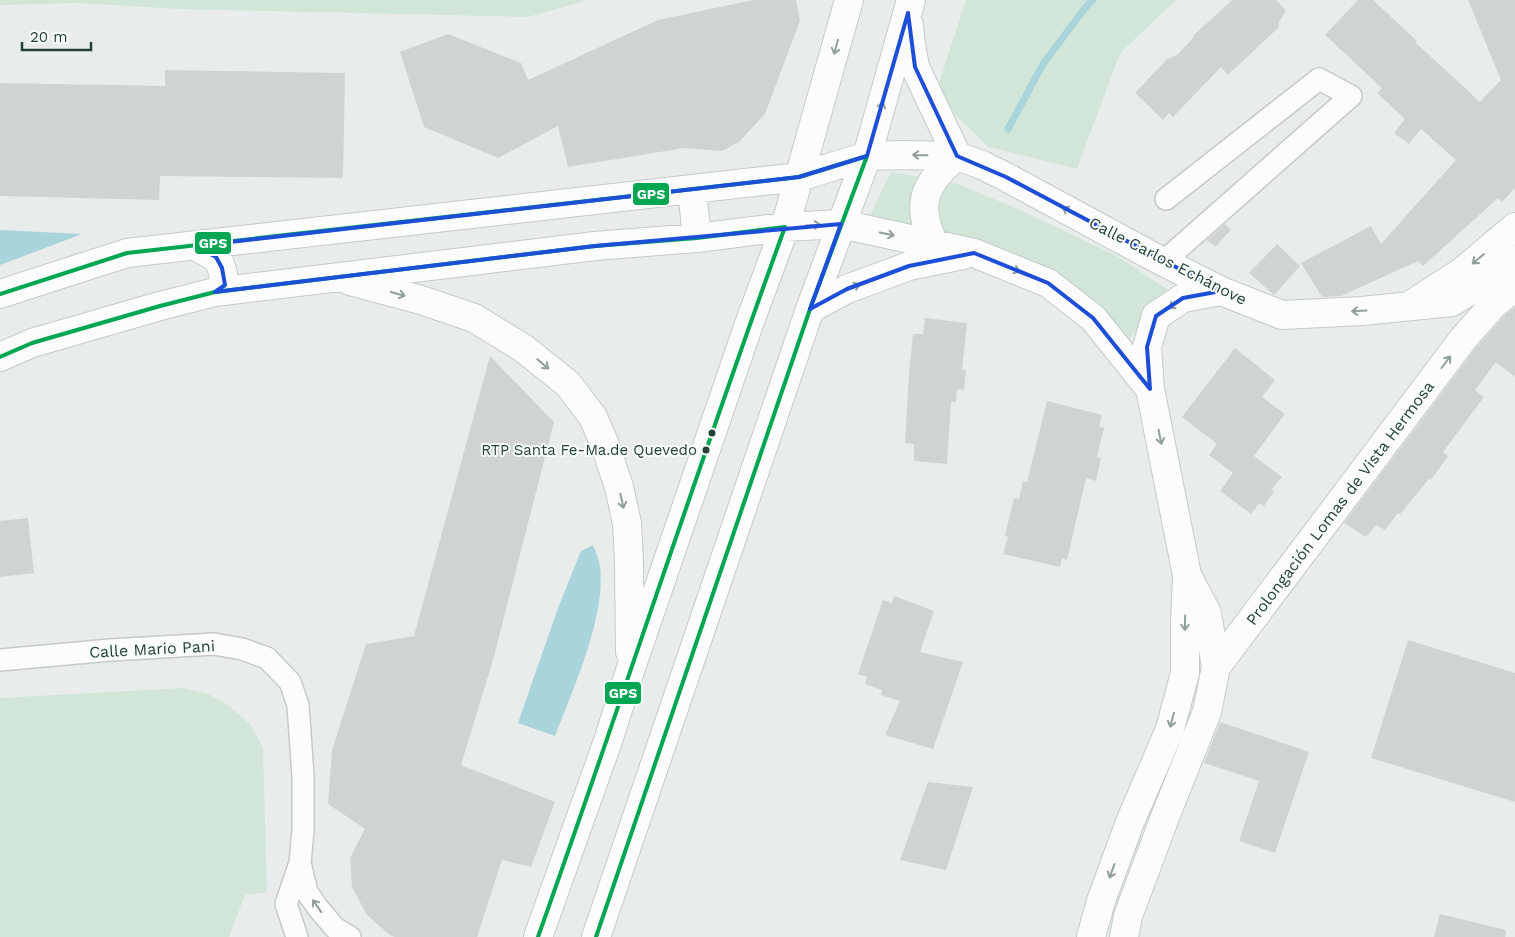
<svg xmlns="http://www.w3.org/2000/svg" width="1515" height="937" font-family="'Work Sans',sans-serif">
  <style>
    .green { fill: #d1e6d8 }
    .water { fill: #a9d4db }
    .lines { fill: none; stroke-linecap: round; stroke-linejoin: round }
    .stream { stroke: #a9d4db; stroke-width: 7 }
    .building { fill: #cfd4d2 }
    .street-casing { stroke: #c5cac8; stroke-width: 24 }
    .secondary-casing { stroke: #c3cbc8; stroke-width: 30 }
    .street { stroke: #fcfcfc; stroke-width: 21 }
    .secondary { stroke: #fcfcfc; stroke-width: 28 }
    .bus-1-casing { stroke: #f7fbf9; stroke-width: 8 }
    .bus-1 { stroke: #00a651; stroke-width: 4 }
    .oneway { stroke: #909f9b }
    .marked { fill: none; stroke: #1d4ed8; stroke-width: 4; stroke-linejoin: round }
    .bus-dot { fill: #24423a; stroke: #f7fbf9; stroke-width: 2 }
    .labels { text-anchor: middle; dominant-baseline: central; stroke-width: 4; stroke-linejoin: round; paint-order: stroke }
    .bus-label { font-size: 15px; fill: #24423a; stroke: #f7fbf9; text-anchor: end }
    .street-label { font-size: 16px; fill: #24423a; stroke: #f7fbf9 }
    .line-badge { stroke: #f7fbf9; stroke-width: 2 }
    .badge-label { font-size: 14px; text-anchor: middle; font-weight: bold; fill: #fff }
  </style>
  <rect width="100%" height="100%" fill="#e8edeb"/>
  <path class="green" d="M 0,0 L 588,0 L 528,17 L 178,9 L 78,3 L 0,5 Z
    M 966,0 L 1176,0 L 1120,53 L 1077,169 L 989,147 L 952,112 L 939,83 Z
    M 891,172 L 955,183 L 1018,209 L 1117,256 L 1171,292 L 1130,339 L 965,239 L 868,219 Z
    M 183,688 L 208,694 L 228,705 L 250,724 L 263,748 L 267,892 L 245,895 L 229,937 L 0,937 L 0,698 Z"/>
  <path class="water" d="M 0,230 L 82,234 L 0,265 Z
    M 593,545 C 596,552 599,560 600,567 C 606,617 573,689 555,736 L 518,723 L 558,608 L 581,551 Z"/>
  <g class="lines">
    <path class="stream" d="M 1008,129 L 1043,64 L 1085,8 L 1093,0"/>
  </g>
  <path class="building" d="M 753,0 L 796,0 L 800,21 L 765,114 L 739,142 L 722,151 L 684,148 L 568,167 L 558,126 L 498,158 L 424,127 L 400,52 L 448,34 L 521,63 L 528,80 L 658,20 Z
    M 1232,0 L 1276,0 L 1286,11 L 1279,22 L 1279,27 L 1228,75 L 1221,67 L 1173,117 L 1169,113 L 1163,120 L 1135,93 L 1167,59 L 1177,55 L 1194,37 L 1193,36 Z
    M 1358,0 L 1373,0 L 1417,41 L 1416,43 L 1480,102 L 1501,80 L 1468,0 L 1515,0 L 1515,188 L 1502,202 L 1498,198 L 1423,266 L 1418,261 L 1341,296 L 1322,297 L 1301,263 L 1371,226 L 1381,244 L 1456,160 L 1421,129 L 1409,144 L 1394,133 L 1405,119 L 1377,93 L 1382,88 L 1325,35 Z
    M 165,70 L 345,73 L 343,178 L 160,176 L 159,200 L 0,196 L 0,83 L 165,86 Z
    M 1225,224 L 1231,230 L 1215,247 L 1207,240 Z
    M 1277,244 L 1300,266 L 1274,295 L 1249,273 Z
    M 1515,307 L 1515,377 L 1496,362 L 1475,390 L 1484,397 L 1443,452 L 1448,456 L 1431,480 L 1429,479 L 1400,514 L 1398,513 L 1385,530 L 1376,525 L 1366,537 L 1344,523 L 1475,349 L 1505,315 Z
    M 925,318 L 967,323 L 962,370 L 966,370 L 964,390 L 957,389 L 956,402 L 951,402 L 947,464 L 914,461 L 914,444 L 905,443 L 909,374 L 913,334 L 923,334 Z
    M 1235,348 L 1275,380 L 1262,397 L 1285,414 L 1254,456 L 1282,477 L 1271,490 L 1274,492 L 1264,506 L 1259,503 L 1251,514 L 1220,491 L 1233,473 L 1209,455 L 1217,444 L 1182,417 Z
    M 490,356 L 554,422 L 493,660 L 461,765 L 555,802 L 531,867 L 502,860 L 477,937 L 395,937 L 390,935 L 367,915 L 352,887 L 350,858 L 365,829 L 328,804 L 332,750 L 366,644 L 414,636 Z
    M 1047,401 L 1102,415 L 1099,426 L 1104,428 L 1097,457 L 1101,458 L 1096,481 L 1086,478 L 1067,560 L 1062,558 L 1060,567 L 1003,554 L 1008,537 L 1005,536 L 1014,498 L 1019,499 L 1023,481 L 1027,482 Z
    M 28,518 L 34,573 L 0,577 L 0,521 Z
    M 894,596 L 934,611 L 920,652 L 963,662 L 933,749 L 885,735 L 900,701 L 881,695 L 882,690 L 865,684 L 867,677 L 858,674 L 883,600 L 892,603 Z
    M 1408,640 L 1515,673 L 1515,802 L 1371,758 Z
    M 1220,722 L 1309,752 L 1275,853 L 1239,841 L 1259,781 L 1204,763 Z
    M 928,782 L 973,787 L 946,870 L 900,860 Z
    M 1440,914 L 1506,930 L 1505,937 L 1434,937 Z"/>
  <g class="lines">
    <defs>
      <path id="street" d="M 1163,262 L 1351,96 L 1319,79 L 1166,199
        M 0,660 L 110,650 L 214,644 L 242,649 L 267,658 L 290,682 L 298,705 L 303,776 L 303,830 L 300,863 L 286,904 L 297,937
        M 300,863 L 307,892 L 318,908 L 335,928 L 350,937"/>
      <path id="secondary" d="M 909,25 L 911,45 L 915,67 L 957,156 C 924,183 915,204 934,244
        M 692,189 L 697,238
        M 195,246 C 218,258 221,257 225,285 L 215,292
        M 350,281 L 421,300 L 474,318 L 523,348 L 568,384 L 593,417 L 605,445 L 619,487 L 627,523 L 629,561 L 630,652
        M 0,294 L 127,253 L 799,177 L 867,156 L 902,155 L 957,156 L 982,165 L 1006,177 L 1152,256 L 1221,291 L 1282,315 L 1362,311 L 1452,302 L 1500,272 L 1515,260
        M 1412,304 L 1463,271 L 1515,227
        M 810,309 L 847,289 L 909,266 L 963,255
        M 0,357 L 32,343 L 160,306 L 215,292 L 595,246 L 697,238 L 785,227 L 841,224 L 974,253 L 1048,283 L 1093,318 L 1150,389
        M 1216,667 L 1463,339 L 1494,304 L 1515,287
        M 538,937 L 609,738 L 630,671 L 749,324 L 785,227 L 849,0
        M 596,937 L 810,309 L 867,156 L 911,0
        M 1091,937 L 1101,901 L 1130,822 L 1170,729 L 1185,673 L 1185,623 L 1187,575
        M 1124,937 L 1128,916 L 1165,817 L 1207,712 L 1216,667 L 1207,613 L 1187,575 L 1150,389 L 1147,347 L 1156,316 L 1183,298 L 1221,291"/>
    </defs>
    <use href="#street" class="street-casing"/>
    <use href="#secondary" class="secondary-casing"/>
    <use href="#street" class="street"/>
    <use href="#secondary" class="secondary"/>
    <defs>
      <path id="bus-1" d="M 0,294 L 127,253 L 799,177 L 867,156
        M 0,357 L 32,343 L 160,306 L 215,292 L 595,246 L 697,238 L 785,227 C 699,463 622,701 538,937
        M 596,937 L 810,309 L 867,156"/>
    </defs>
    <use href="#bus-1" class="bus-1-casing"/>
    <use href="#bus-1" class="bus-1"/>
  </g>
  <defs><path id="oneway-shaft" d="M-6 0H5M1.5-3L5.5 0L1.5 3" fill="none" stroke-width="1.6" stroke-linecap="round" stroke-linejoin="round" transform="scale(1.25)"/></defs>
  <g class="oneway">
    <use href="#oneway-shaft" transform="translate(836 47) rotate(106)"/>
    <use href="#oneway-shaft" transform="translate(881 109) rotate(-74)"/>
    <use href="#oneway-shaft" transform="translate(920 155) rotate(-179)"/>
    <use href="#oneway-shaft" transform="translate(1069 211) rotate(-151)"/>
    <use href="#oneway-shaft" transform="translate(813 225) rotate(-3)"/>
    <use href="#oneway-shaft" transform="translate(887 234) rotate(12)"/>
    <use href="#oneway-shaft" transform="translate(1478 259) rotate(140)"/>
    <use href="#oneway-shaft" transform="translate(1013 269) rotate(22)"/>
    <use href="#oneway-shaft" transform="translate(853 287) rotate(-22)"/>
    <use href="#oneway-shaft" transform="translate(398 294) rotate(15)"/>
    <use href="#oneway-shaft" transform="translate(1175 304) rotate(147)"/>
    <use href="#oneway-shaft" transform="translate(1359 311) rotate(177)"/>
    <use href="#oneway-shaft" transform="translate(1446 362) rotate(-53)"/>
    <use href="#oneway-shaft" transform="translate(543 364) rotate(40)"/>
    <use href="#oneway-shaft" transform="translate(1160 437) rotate(79)"/>
    <use href="#oneway-shaft" transform="translate(622 501) rotate(77)"/>
    <use href="#oneway-shaft" transform="translate(1185 623) rotate(91)"/>
    <use href="#oneway-shaft" transform="translate(1172 720) rotate(105)"/>
    <use href="#oneway-shaft" transform="translate(1112 871) rotate(110)"/>
    <use href="#oneway-shaft" transform="translate(317 906) rotate(-125)"/>
  </g>
  <path class="marked" d="M 908,13 L 915,67 L 957,156 L 1006,177 L 1221,291 L 1183,298 L 1156,316 L 1147,347 L 1150,389 L 1093,318 L 1048,283 L 974,253 L 909,266 L 847,289 L 810,309 L 841,224 L 595,246 L 215,292 L 225,285 L 222,268 L 216,257 L 195,246 L 799,177 L 867,156 Z"/>
  <g class="bus-dot">
    <circle cx="712" cy="433" r="4.5"/>
    <circle cx="706" cy="450" r="4.5"/>
  </g>
  <g class="labels">
    <g class="bus-label">
      <text x="697" y="450">RTP Santa Fe-Ma.de Quevedo</text>
    </g>
    <g class="street-label">
      <text transform="translate(1168 261) rotate(27)">Calle Carlos Echánove</text>
      <text transform="translate(1340 503) rotate(-53)">Prolongación Lomas de Vista Hermosa</text>
      <text transform="translate(152 649) rotate(-3)">Calle Mario Pani</text>
    </g>
  </g>
  <g class="line-badge">
    <rect x="632" y="182" width="38" height="24" rx="5" fill="#00a651"/>
    <rect x="194" y="231" width="38" height="24" rx="5" fill="#00a651"/>
    <rect x="604" y="681" width="38" height="24" rx="5" fill="#00a651"/>
  </g>
  <g class="badge-label">
    <text x="651" y="199">GPS</text>
    <text x="213" y="248">GPS</text>
    <text x="623" y="698">GPS</text>
  </g>
  <path d="M22 42v8h69v-8" fill="none" stroke="#24423a" stroke-width="2.5"/>
  <text x="30" y="42" font-size="15" fill="#24423a" stroke="#f7fbf9" stroke-width="4" paint-order="stroke">20 m</text>
</svg>
